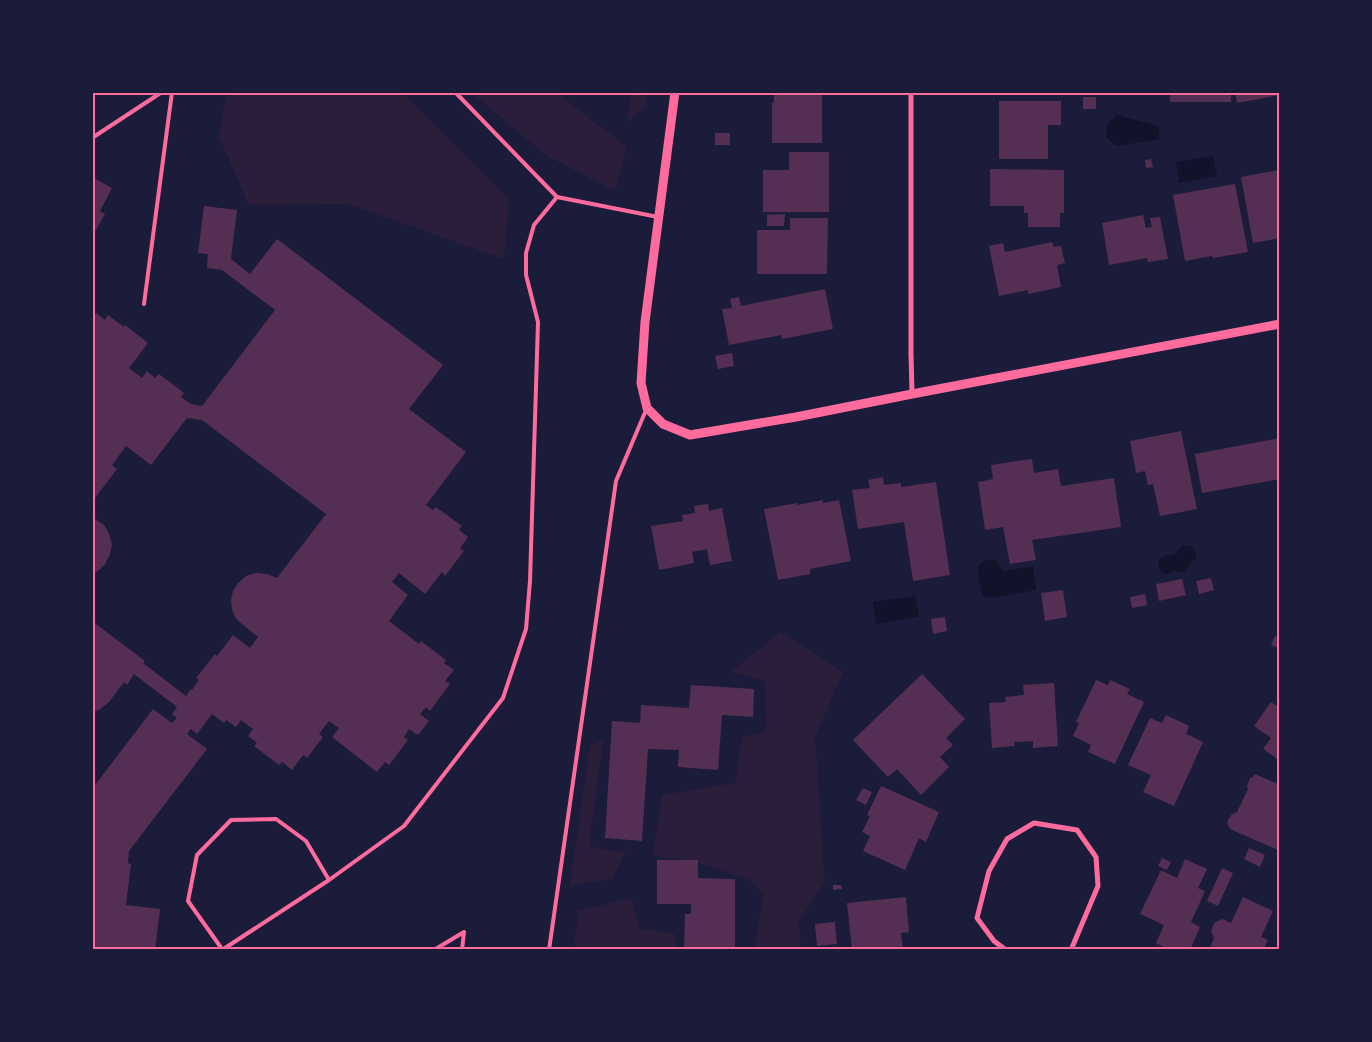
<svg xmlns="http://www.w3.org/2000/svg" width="1372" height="1042" font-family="Manrope,sans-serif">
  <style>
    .green { fill: #2a1e3b }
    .water { fill: #12122b }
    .building { fill: #542f53 }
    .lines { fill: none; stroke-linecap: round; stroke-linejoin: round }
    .service { stroke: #ff6b9d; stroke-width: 4 }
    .minor { stroke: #ff6b9d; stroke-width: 5 }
    .tertiary { stroke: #ff6b9d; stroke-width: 9 }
    .neatline { fill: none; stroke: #ff6b9d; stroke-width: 2 }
  </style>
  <rect width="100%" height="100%" fill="#1b1b3a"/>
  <path class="green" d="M 227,93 L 402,93 L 509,198 L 504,259 L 348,204 L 249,205 L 219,137 Z
    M 472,93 L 557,93 L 627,147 L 615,191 L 547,156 Z
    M 631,93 L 647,93 L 645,108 L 628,121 Z
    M 780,632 L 843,672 L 815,737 L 825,882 L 799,922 L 801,949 L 755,949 L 763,895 L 750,880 L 693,861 L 653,856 L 662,795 L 735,783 L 742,737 L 766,731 L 765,681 L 731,672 Z
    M 603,740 L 589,846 L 625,853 L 612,879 L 570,885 L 590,745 Z
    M 631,898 L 639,928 L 675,934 L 675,949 L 574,949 L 578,911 Z"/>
  <path class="water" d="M 1117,115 L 1159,126 L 1159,139 L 1116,146 L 1106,137 L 1107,125 Z
    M 1213,156 L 1217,176 L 1179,183 L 1176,162 Z
    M 1187,545 C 1194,547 1196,550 1197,558 C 1195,560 1192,561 1191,563 C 1184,572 1186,573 1175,571 C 1163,578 1157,572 1159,560 L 1165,556 L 1174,555 L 1181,547 Z
    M 993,559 L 998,562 L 999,567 L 1004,571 L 1033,566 L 1036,590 L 989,598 L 982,595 C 980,578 970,561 993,559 Z
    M 915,596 L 919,616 L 876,624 L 873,602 Z"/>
  <path class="building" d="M 774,92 L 822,92 L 822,143 L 772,143 L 772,103 L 774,103 Z
    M 1170,92 L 1231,92 L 1231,102 L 1170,102 Z
    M 1235,92 L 1280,92 L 1280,95 L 1237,103 Z
    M 1083,97 L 1096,97 L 1096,109 L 1083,109 Z
    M 999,101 L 1061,101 L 1061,125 L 1048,125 L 1048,159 L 999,159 Z
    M 715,133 L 730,133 L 730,145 L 715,145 Z
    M 789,152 L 829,152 L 829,212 L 763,212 L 763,170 L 789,170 Z
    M 1151,159 L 1153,167 L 1146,168 L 1145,160 Z
    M 990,169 L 1064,170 L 1064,213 L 1060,213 L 1060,227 L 1028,227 L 1028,213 L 1024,213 L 1024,206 L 990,206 Z
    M 1279,170 L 1280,238 L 1253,243 L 1241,177 Z
    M 92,177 L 112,188 L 100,211 L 105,214 L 92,237 Z
    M 1235,184 L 1248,252 L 1213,258 L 1212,256 L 1185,261 L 1173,195 Z
    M 204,206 L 237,210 L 231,259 L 250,274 L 277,239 L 443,365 L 409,409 L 466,452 L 426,505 L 433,510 L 436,507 L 462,526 L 459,530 L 468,537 L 460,548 L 464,551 L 445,576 L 442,572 L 425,594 L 399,573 L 392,582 L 408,595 L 389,621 L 419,644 L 421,641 L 446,660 L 444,663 L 454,670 L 445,681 L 450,684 L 430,711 L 426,707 L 420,714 L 429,721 L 418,735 L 409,729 L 404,737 L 408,740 L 389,765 L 385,762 L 377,772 L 332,737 L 339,728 L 329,721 L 319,734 L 323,737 L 307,758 L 303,755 L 292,770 L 282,762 L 279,765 L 254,746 L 257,743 L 248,736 L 253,729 L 241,720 L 236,727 L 226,720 L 224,723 L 212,714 L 197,734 L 191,729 L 187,734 L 207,749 L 129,851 L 128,863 L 131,864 L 126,905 L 160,909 L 155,950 L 92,950 L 92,789 L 153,709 L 172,723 L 177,718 L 172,714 L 177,707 L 134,674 L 127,685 L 124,682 L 109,702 L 99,710 L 92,712 L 92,621 L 145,661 L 143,663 L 186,696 L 191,689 L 192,690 L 199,680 L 196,678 L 215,654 L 217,656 L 233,635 L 250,648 L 258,637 L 242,624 L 235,617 L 232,609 L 231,600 L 233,591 L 238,583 L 246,576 L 256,573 L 267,574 L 277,578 L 326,514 L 202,420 L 187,418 L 151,465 L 126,446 L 112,465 L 117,469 L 92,502 L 92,315 L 94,316 L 96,313 L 105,320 L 108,315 L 124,327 L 125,325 L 148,343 L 129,368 L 142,378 L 147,371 L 155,378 L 159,374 L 184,393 L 181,397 L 191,404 L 202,406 L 275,310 L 222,270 L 207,268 L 208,254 L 198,253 Z
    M 785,214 L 784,226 L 767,226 L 767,215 Z
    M 1143,215 L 1146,228 L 1152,227 L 1150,218 L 1160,217 L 1168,259 L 1148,262 L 1147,258 L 1109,265 L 1102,223 Z
    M 790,218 L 828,218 L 827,274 L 757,274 L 757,230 L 790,230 Z
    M 1052,242 L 1054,247 L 1061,246 L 1065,263 L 1057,265 L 1061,287 L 1028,294 L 1028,290 L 999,296 L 989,246 L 1003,243 L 1005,252 Z
    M 825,289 L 833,329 L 782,339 L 781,335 L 729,345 L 722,309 L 732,308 L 730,299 L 739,297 L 741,306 Z
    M 732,353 L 734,366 L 718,369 L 715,356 Z
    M 1181,431 L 1197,509 L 1160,516 L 1153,484 L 1148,485 L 1145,471 L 1136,473 L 1130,441 Z
    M 1280,438 L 1280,479 L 1202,493 L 1195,454 Z
    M 1032,459 L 1034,473 L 1058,469 L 1061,486 L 1114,478 L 1121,527 L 1032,540 L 1036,560 L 1010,564 L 1003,527 L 985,530 L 978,482 L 993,479 L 991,465 Z
    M 883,477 L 884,485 L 901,483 L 901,487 L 936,482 L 950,575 L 913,581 L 904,522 L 858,529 L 852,490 L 870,488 L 868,480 Z
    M 823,500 L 823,503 L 839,500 L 851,561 L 810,569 L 810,574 L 778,580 L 764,509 L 797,503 L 797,505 Z
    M 708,504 L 709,511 L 722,508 L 732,561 L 710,565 L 707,549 L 692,552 L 694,563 L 659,570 L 651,526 L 683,521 L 682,515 L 695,513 L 694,506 Z
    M 92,517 L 104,525 L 109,534 L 112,544 L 110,554 L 105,564 L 98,571 L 92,573 Z
    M 1211,578 L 1214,590 L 1199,594 L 1196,581 Z
    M 1182,579 L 1186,595 L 1159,601 L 1156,584 Z
    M 1063,590 L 1067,617 L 1045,621 L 1041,593 Z
    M 1145,594 L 1147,605 L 1132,608 L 1130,597 Z
    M 945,617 L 947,631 L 933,634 L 931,619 Z
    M 1275,636 L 1280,638 L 1280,649 L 1271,645 Z
    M 922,674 L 965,719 L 946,738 L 953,745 L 940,757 L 949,767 L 921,795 L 897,769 L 888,777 L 853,740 Z
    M 1096,680 L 1108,685 L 1110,680 L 1130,689 L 1127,694 L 1144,702 L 1115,764 L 1088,752 L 1091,745 L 1073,736 L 1079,723 L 1076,722 Z
    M 1054,683 L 1058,746 L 1033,748 L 1033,741 L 1014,742 L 1015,746 L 992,748 L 989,703 L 1006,702 L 1005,697 L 1024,695 L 1023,685 Z
    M 691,685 L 754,689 L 753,717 L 722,715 L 718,770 L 678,767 L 679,750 L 648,749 L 642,841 L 605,838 L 612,721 L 640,723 L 641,705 L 689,708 Z
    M 1271,702 L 1280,708 L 1280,761 L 1263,749 L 1271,738 L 1254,726 Z
    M 1166,715 L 1189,726 L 1186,734 L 1203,742 L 1174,806 L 1143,792 L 1151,775 L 1128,765 L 1150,718 L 1162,723 Z
    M 1255,774 L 1280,785 L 1280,851 L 1230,829 L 1227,822 L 1231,815 L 1237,812 L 1248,789 L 1247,786 L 1250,778 L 1253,777 Z
    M 881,786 L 939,812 L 926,842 L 919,838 L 905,870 L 863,851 L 870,836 L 862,832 L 870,816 L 867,815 Z
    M 863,788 L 872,792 L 866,805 L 856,800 Z
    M 1249,848 L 1265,855 L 1260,867 L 1244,859 Z
    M 1162,858 L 1171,862 L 1167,870 L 1158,866 Z
    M 1185,859 L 1207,869 L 1198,888 L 1205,891 L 1191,922 L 1200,927 L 1190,950 L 1169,950 L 1156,943 L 1164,925 L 1140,914 L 1161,870 L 1177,878 Z
    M 657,860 L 698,860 L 698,878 L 735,879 L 735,950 L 684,950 L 685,914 L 691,914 L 691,904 L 657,904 Z
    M 1222,868 L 1233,873 L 1218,906 L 1207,901 Z
    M 833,885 L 841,885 L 842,889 L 833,890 Z
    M 906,897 L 909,932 L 901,933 L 903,950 L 852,950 L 847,903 Z
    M 1243,897 L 1273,911 L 1261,937 L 1268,940 L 1263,950 L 1209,950 L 1214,938 L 1211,931 L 1215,922 L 1223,919 L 1231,923 Z
    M 835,922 L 837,944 L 817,946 L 815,924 Z"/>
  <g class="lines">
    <path class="service" d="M 455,92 L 557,197 L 658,217
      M 92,138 L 162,92
      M 144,304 L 172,92
      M 222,949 L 188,901 L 197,855 L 231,820 L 276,819 L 306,841 L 329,880
      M 222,950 L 329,880 L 404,826 L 503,698 L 526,629 L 530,581 L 538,322 L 526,275 L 526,253 L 534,225 L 557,197
      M 434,950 L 464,932 L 462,950
      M 549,950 L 616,481 L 646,410"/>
    <path class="minor" d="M 911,92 L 911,354 L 912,394
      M 1006,950 L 994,941 L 977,918 L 989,871 L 1007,839 L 1034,823 L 1077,830 L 1096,857 L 1098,886 L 1071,950"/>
    <path class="tertiary" d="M 675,92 L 645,322 L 641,383 L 647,408 L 663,424 L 690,435 L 796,417 L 912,394 L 1280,324"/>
  </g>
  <rect width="1372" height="1042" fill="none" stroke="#1b1b3a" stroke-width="188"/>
  <rect x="94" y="94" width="1184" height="854" class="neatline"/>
</svg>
